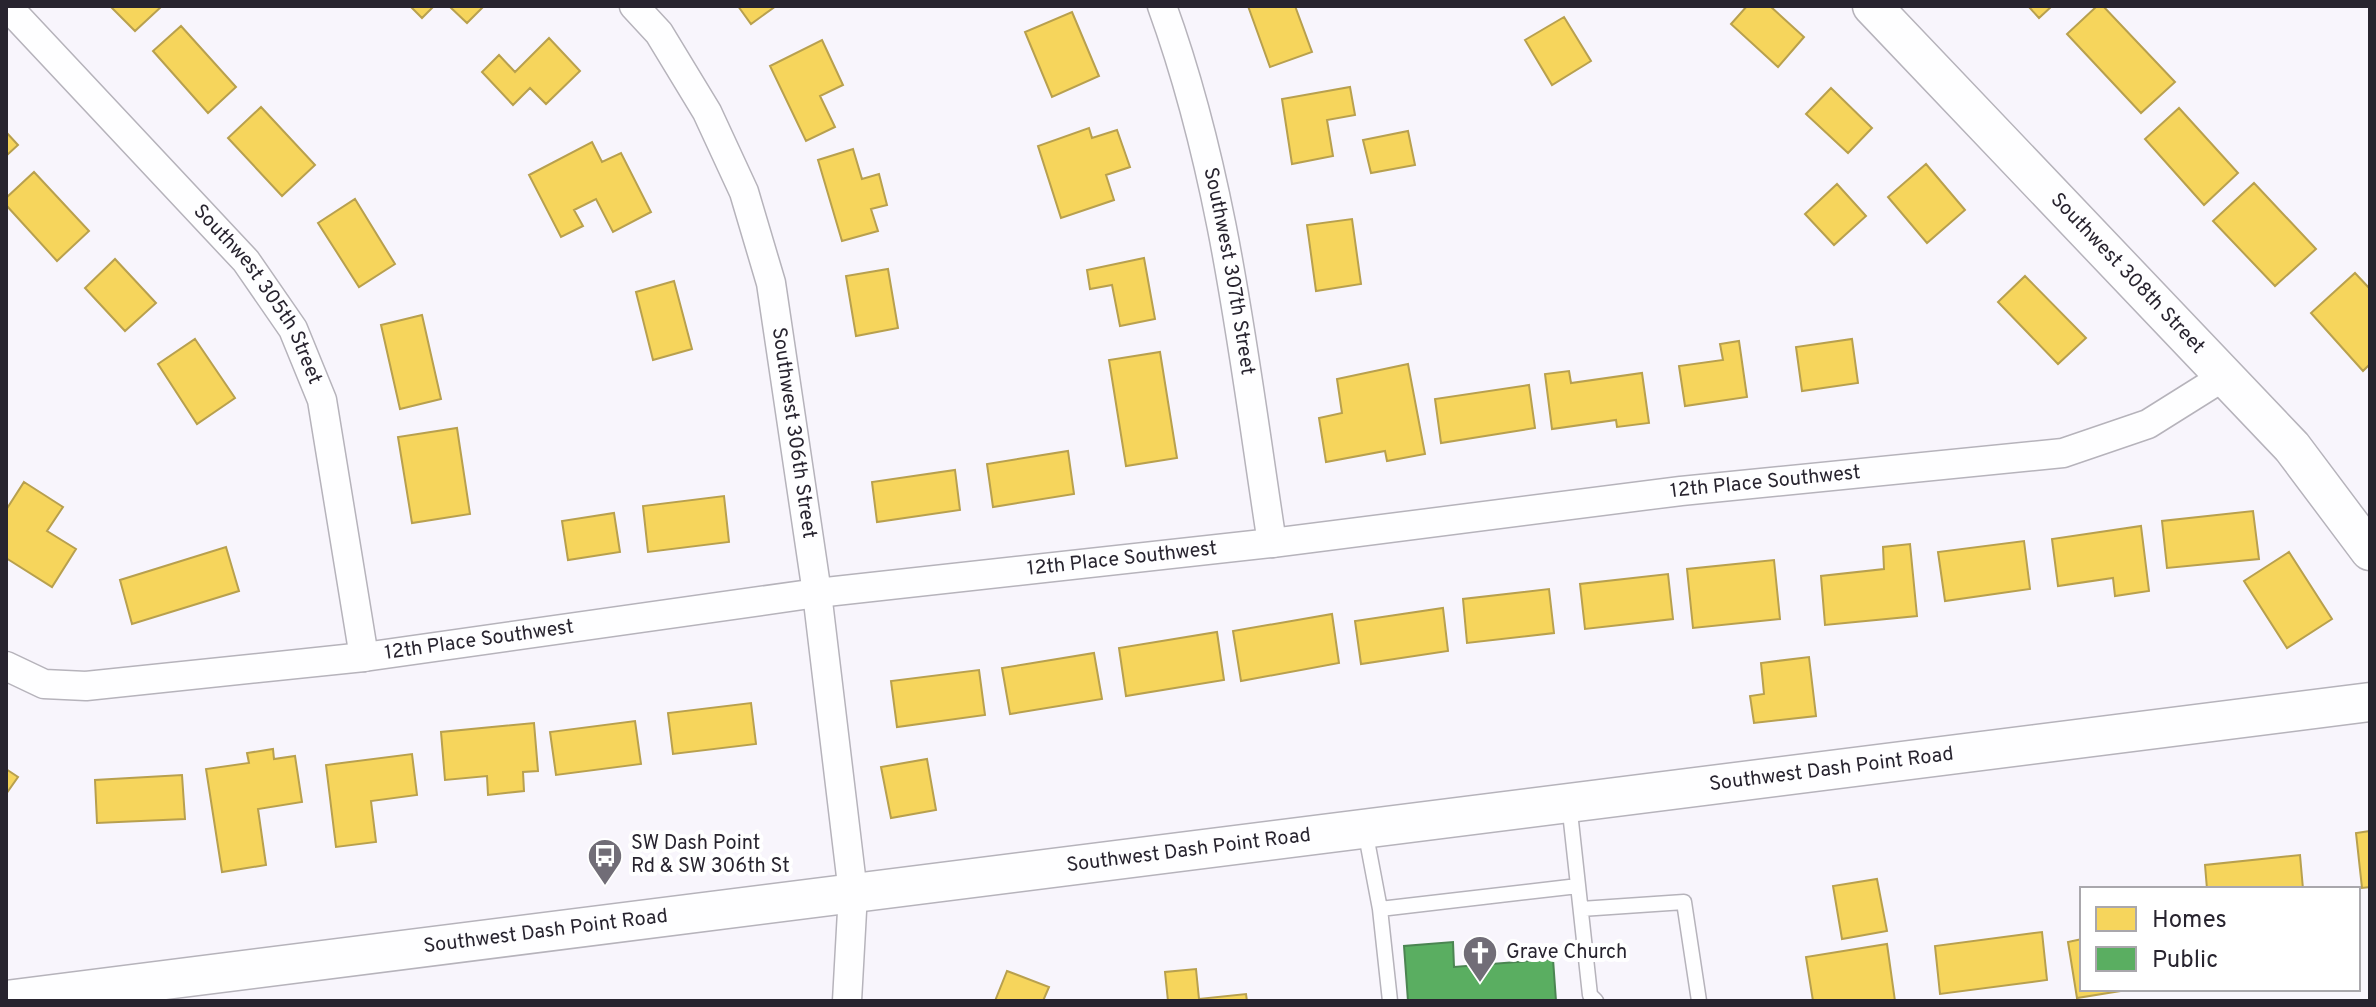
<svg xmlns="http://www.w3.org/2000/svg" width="2376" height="1007" font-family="Overpass,sans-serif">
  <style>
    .homes { fill: #f6d55c; stroke: #b8a04e; stroke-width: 2 }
    .public { fill: #5aae61; stroke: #4b8552; stroke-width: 2 }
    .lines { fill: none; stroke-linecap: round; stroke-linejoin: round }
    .lane-casing { stroke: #b6b3bb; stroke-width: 17 }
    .street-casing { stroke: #b6b3bb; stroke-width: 31 }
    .secondary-casing { stroke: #b6b3bb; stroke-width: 41 }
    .lane { stroke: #fefeff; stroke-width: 14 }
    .street { stroke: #fefeff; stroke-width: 28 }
    .secondary { stroke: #fefeff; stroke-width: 38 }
    .labels { text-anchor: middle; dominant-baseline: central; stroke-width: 8; stroke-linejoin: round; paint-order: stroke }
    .street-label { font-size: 20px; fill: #28242f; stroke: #fff }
    .poi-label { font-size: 20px; fill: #28242f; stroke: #fff; text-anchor: start }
  </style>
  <rect width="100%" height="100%" fill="#f8f5fc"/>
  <path class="homes" d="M 110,6 L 162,6 L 135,31 Z
    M 410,6 L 434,6 L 422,18 Z
    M 449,6 L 484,6 L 467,23 Z
    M 738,6 L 776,6 L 751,24 Z
    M 1248,6 L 1295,6 L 1312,52 L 1270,67 Z
    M 1747,6 L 1770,6 L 1804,37 L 1778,67 L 1731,24 Z
    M 2028,6 L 2052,6 L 2039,18 Z
    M 2097,6 L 2103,6 L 2175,82 L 2141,113 L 2067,34 Z
    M 1072,12 L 1099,76 L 1052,97 L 1025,32 Z
    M 1564,17 L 1591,61 L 1552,85 L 1525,40 Z
    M 181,26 L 236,87 L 208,113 L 153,51 Z
    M 549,38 L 580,71 L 546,104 L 530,88 L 513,105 L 482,72 L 499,55 L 515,72 Z
    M 822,40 L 843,85 L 820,96 L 835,127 L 806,141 L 770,66 Z
    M 1350,87 L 1355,115 L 1327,120 L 1333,156 L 1292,164 L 1282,99 Z
    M 1831,88 L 1872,128 L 1848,153 L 1806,114 Z
    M 261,107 L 315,165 L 282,196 L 228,138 Z
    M 2179,108 L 2238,173 L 2204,205 L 2145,139 Z
    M 1089,128 L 1092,138 L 1117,130 L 1130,167 L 1106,175 L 1114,200 L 1061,218 L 1038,146 Z
    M 1408,131 L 1415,165 L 1371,173 L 1363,140 Z
    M 6,132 L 18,145 L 6,156 Z
    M 592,142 L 602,162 L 621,153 L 651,212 L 613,232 L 596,199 L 574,210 L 583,226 L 561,237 L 529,175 Z
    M 853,149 L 862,179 L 879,174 L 887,205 L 871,209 L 878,231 L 842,241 L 818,160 Z
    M 1926,164 L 1965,210 L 1927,243 L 1888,197 Z
    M 34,172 L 89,231 L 57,261 L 6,205 L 6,198 Z
    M 2254,183 L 2316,249 L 2275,286 L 2213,221 Z
    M 1837,184 L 1866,216 L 1834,245 L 1805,214 Z
    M 355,199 L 395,264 L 359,287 L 318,223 Z
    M 1352,219 L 1361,284 L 1316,291 L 1307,225 Z
    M 1144,258 L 1155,319 L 1120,326 L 1112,285 L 1090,289 L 1087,270 Z
    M 115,259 L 156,303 L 125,331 L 85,288 Z
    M 888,269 L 898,328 L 856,336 L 846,276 Z
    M 2355,273 L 2370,289 L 2370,364 L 2363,371 L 2311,313 Z
    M 2025,276 L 2086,338 L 2058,364 L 1998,302 Z
    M 674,281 L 692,349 L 653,360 L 636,292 Z
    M 422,315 L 441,399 L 400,409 L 381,325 Z
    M 195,339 L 235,398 L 197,424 L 158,364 Z
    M 1852,339 L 1858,383 L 1802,391 L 1796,347 Z
    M 1739,341 L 1747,397 L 1685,406 L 1679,366 L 1723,360 L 1720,344 Z
    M 1160,352 L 1177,458 L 1126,466 L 1109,360 Z
    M 1408,364 L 1425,454 L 1387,461 L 1385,451 L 1326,462 L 1319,418 L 1342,413 L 1337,379 Z
    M 1569,371 L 1571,383 L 1642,373 L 1649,423 L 1617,427 L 1616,420 L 1552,429 L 1545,374 Z
    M 1529,385 L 1535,428 L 1441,443 L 1435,399 Z
    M 457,428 L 470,514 L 412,523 L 398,437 Z
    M 1068,451 L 1074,494 L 993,507 L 987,464 Z
    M 955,470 L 960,510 L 877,522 L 872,482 Z
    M 24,482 L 63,507 L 47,531 L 76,549 L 52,587 L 6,558 L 6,510 Z
    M 724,496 L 729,542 L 648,552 L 643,506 Z
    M 2253,511 L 2259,559 L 2167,568 L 2162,521 Z
    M 614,513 L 620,552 L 568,560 L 562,521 Z
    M 2141,526 L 2149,591 L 2115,596 L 2113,578 L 2058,586 L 2052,539 Z
    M 2024,541 L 2030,589 L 1945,601 L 1938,552 Z
    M 1910,544 L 1917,616 L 1825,625 L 1821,576 L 1884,569 L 1883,547 Z
    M 226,547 L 239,591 L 132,624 L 120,580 Z
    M 2289,552 L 2332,619 L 2287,648 L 2244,581 Z
    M 1774,560 L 1780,619 L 1693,628 L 1687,569 Z
    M 1668,574 L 1673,619 L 1585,629 L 1580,584 Z
    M 1549,589 L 1554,633 L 1467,643 L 1463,599 Z
    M 1443,608 L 1448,651 L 1361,664 L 1355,621 Z
    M 1332,614 L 1339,663 L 1241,681 L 1233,631 Z
    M 1217,632 L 1224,680 L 1126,696 L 1119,648 Z
    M 1094,653 L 1102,699 L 1010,714 L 1002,668 Z
    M 1809,657 L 1816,716 L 1754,723 L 1750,696 L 1764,694 L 1761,663 Z
    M 979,670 L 985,715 L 897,727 L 891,681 Z
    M 751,703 L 756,744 L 673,754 L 668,713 Z
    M 635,721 L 641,764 L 556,775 L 550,732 Z
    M 534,723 L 538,771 L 523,772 L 524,791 L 488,795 L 487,776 L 445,780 L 441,732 Z
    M 273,749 L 274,759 L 295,756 L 302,802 L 258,809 L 266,865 L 222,872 L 206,769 L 249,763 L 247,753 Z
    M 412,754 L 417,795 L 371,801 L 376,842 L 336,847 L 326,765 Z
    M 927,759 L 936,810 L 891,818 L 881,767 Z
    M 6,769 L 18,777 L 6,794 Z
    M 182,775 L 185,819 L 97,823 L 95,780 Z
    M 2370,831 L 2370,887 L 2362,888 L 2356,833 Z
    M 2300,855 L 2303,889 L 2207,889 L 2205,865 Z
    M 1877,879 L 1887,931 L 1842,939 L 1833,886 Z
    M 2042,932 L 2047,980 L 1940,994 L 1935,946 Z
    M 2082,939 L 2082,989 L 2133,989 L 2077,998 L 2068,942 Z
    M 1887,944 L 1895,1001 L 1813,1001 L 1806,957 Z
    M 1196,969 L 1199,999 L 1246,994 L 1247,1001 L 1168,1001 L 1165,972 Z
    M 1007,971 L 1049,987 L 1043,1001 L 995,1001 Z"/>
  <path class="public" d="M 1453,942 L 1454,967 L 1553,959 L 1556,1001 L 1408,1001 L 1404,946 Z"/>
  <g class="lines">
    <defs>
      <path id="lane" d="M 1569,803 L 1590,995 L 1596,1001
        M 1365,830 L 1380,909 L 1578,886
        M 1380,909 L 1390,1001
        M 1581,909 L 1684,902 L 1699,1001"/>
      <g id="street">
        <path id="s1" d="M 7,6 L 246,261 L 293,329 L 322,400 L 364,657"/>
        <path id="s2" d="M 634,6 L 659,33 L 707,112 L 744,192 L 771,283 L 817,593 L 853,893 L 847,1001"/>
        <path id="s3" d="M 1162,6 C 1225,179 1244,362 1272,543"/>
        <path id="s4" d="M 6,666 L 44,684 L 86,686 L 364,657 L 817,593 L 1272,543 L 1681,491 L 2063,453 L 2148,424 L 2223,377"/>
      </g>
      <g id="secondary">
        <path id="s5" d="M 1872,6 L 2292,447 L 2370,551"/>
        <path id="s6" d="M 6,1000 L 2370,702"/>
      </g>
    </defs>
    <use href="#lane" class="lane-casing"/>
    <use href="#street" class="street-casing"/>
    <use href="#secondary" class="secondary-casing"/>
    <use href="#lane" class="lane"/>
    <use href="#street" class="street"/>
    <use href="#secondary" class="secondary"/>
  </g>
  <defs>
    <symbol id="bus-pin" viewBox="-11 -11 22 30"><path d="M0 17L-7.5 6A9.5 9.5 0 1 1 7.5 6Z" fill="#716d77" stroke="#fff"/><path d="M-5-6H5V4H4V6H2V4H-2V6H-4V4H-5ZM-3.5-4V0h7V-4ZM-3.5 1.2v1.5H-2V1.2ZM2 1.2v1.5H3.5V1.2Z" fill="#fff"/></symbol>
    <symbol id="church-pin" viewBox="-11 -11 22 30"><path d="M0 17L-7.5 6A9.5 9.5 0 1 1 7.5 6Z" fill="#716d77" stroke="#fff"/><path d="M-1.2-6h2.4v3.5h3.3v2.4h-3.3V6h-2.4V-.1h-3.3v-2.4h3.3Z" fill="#fff"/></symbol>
  </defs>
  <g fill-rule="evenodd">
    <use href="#bus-pin" x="585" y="836" width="40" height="54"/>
    <use href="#church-pin" x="1460" y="933" width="40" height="54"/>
  </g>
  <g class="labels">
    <g class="street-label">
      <text stroke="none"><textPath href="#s3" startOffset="274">Southwest 307th Street</textPath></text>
      <text stroke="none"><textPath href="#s5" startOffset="370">Southwest 308th Street</textPath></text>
      <text stroke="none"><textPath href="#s1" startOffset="384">Southwest 305th Street</textPath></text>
      <text stroke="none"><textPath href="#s2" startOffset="464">Southwest 306th Street</textPath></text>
      <text stroke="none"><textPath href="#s4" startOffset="1776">12th Place Southwest</textPath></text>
      <text stroke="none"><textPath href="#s4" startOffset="1128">12th Place Southwest</textPath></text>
      <text stroke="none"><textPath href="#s4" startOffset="480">12th Place Southwest</textPath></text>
      <text stroke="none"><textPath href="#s6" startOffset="1840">Southwest Dash Point Road</textPath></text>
      <text stroke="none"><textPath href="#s6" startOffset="1192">Southwest Dash Point Road</textPath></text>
      <text stroke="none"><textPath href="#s6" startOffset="544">Southwest Dash Point Road</textPath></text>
    </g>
    <g class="poi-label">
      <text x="631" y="844">SW Dash Point<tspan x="631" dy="23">Rd &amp; SW 306th St</tspan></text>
      <text x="1506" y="953">Grave Church</text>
    </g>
  </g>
  <rect width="2376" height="1007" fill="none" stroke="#28242f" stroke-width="16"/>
  <rect x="2080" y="887" width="280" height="104" fill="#ffffff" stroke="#a9a7ac" stroke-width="2"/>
  <rect x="2096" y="907" width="40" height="24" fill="#f6d55c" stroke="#a9a7ac" stroke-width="2"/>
  <text x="2152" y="927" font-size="24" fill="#28242f">Homes</text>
  <rect x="2096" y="947" width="40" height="24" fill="#5aae61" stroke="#a9a7ac" stroke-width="2"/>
  <text x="2152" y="967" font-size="24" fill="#28242f">Public</text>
</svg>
